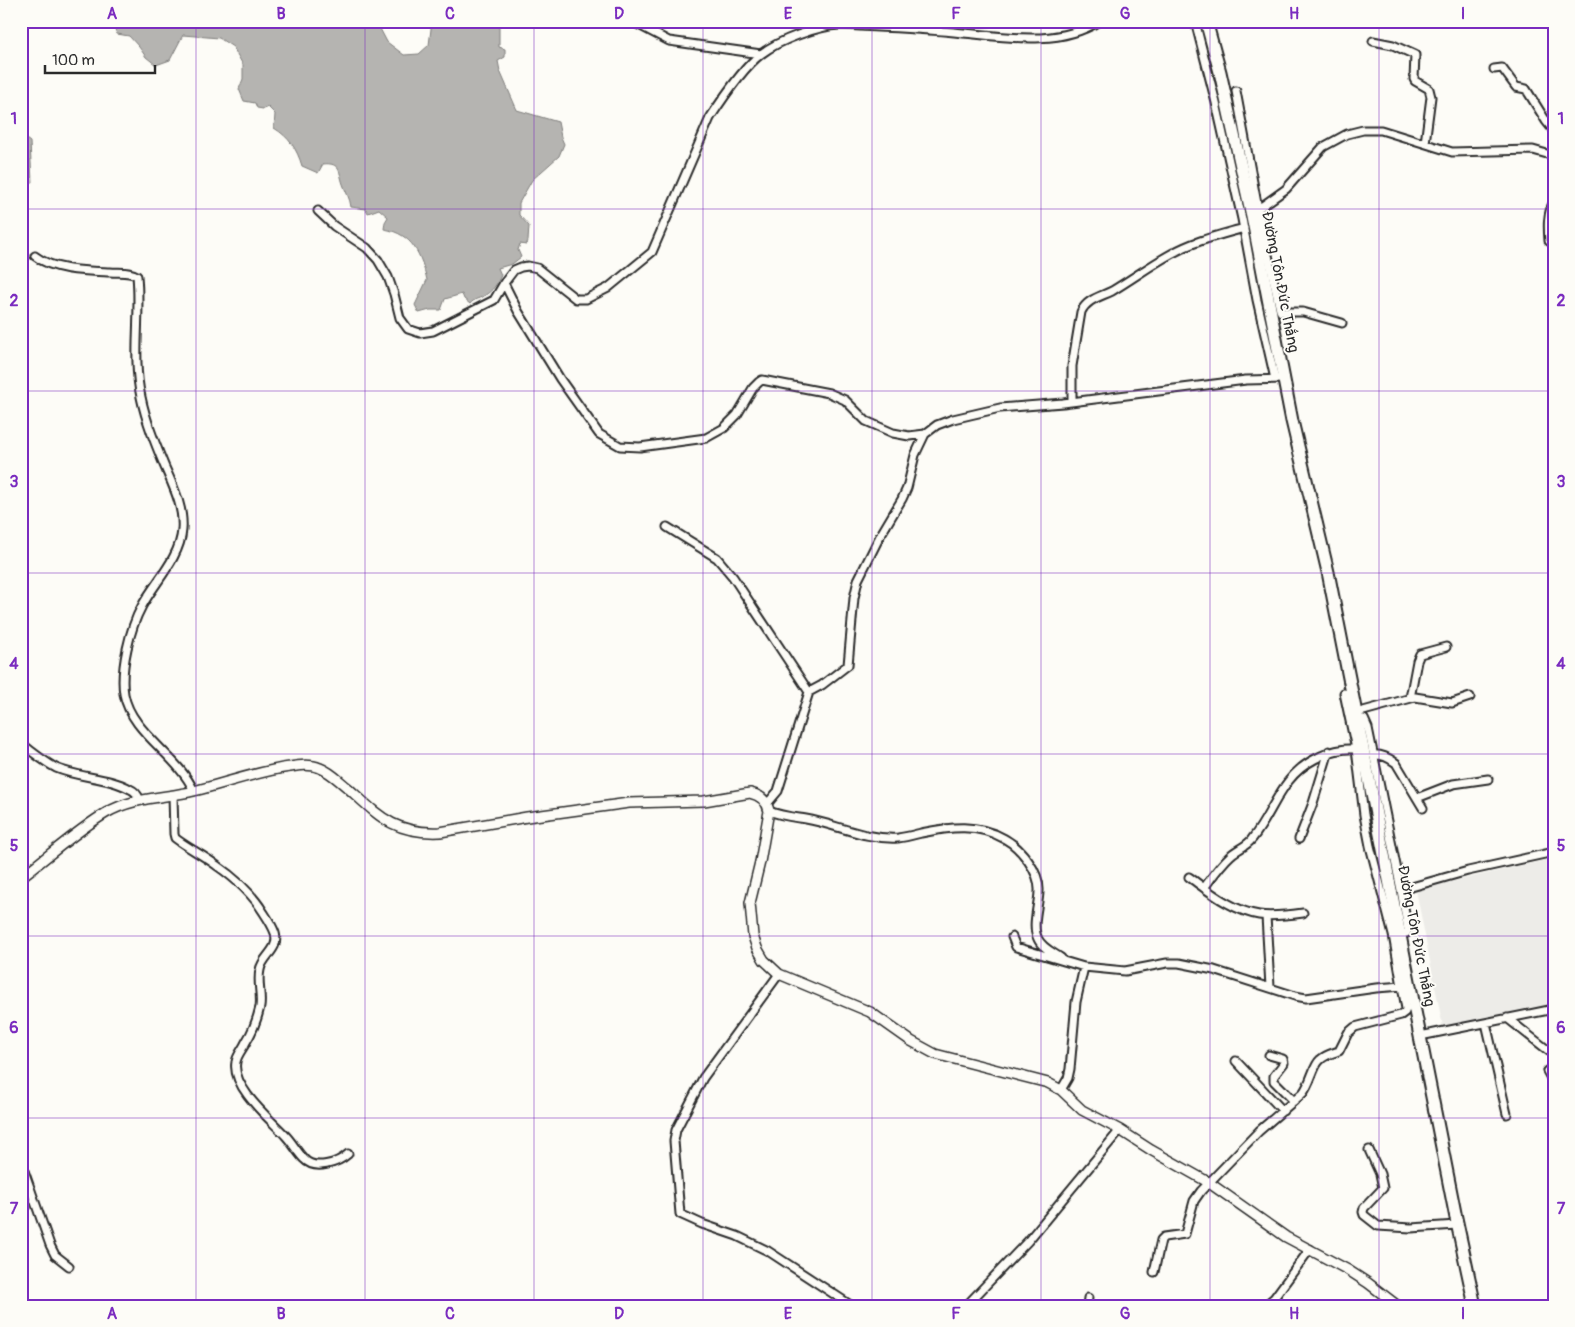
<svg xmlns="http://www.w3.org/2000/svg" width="1575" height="1327" font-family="Pangolin,sans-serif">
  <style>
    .built { fill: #edece8 }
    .water { fill: #b5b4b1; stroke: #7e7d7b }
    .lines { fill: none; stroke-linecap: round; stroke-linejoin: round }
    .minor-casing { stroke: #2b2b2b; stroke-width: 11 }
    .tertiary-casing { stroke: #2b2b2b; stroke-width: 12 }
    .trunk-casing { stroke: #2b2b2b; stroke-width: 15 }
    .minor { stroke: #fdfcf7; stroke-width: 7 }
    .tertiary { stroke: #fdfcf7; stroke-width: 9 }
    .trunk { stroke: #fdfcf7; stroke-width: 11 }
    .grid { fill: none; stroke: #7b2cbf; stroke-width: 1; stroke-opacity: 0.55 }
    .labels { text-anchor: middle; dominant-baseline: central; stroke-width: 4; stroke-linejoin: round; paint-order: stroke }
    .street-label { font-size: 15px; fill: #2b2b2b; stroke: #fdfcf7 }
    .neatline { fill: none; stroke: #7b2cbf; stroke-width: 2 }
    .grid-label { font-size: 16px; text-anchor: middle; font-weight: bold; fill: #7b2cbf }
  </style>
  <rect width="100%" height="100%" fill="#fdfcf7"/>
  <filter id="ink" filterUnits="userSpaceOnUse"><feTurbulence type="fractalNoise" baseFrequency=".02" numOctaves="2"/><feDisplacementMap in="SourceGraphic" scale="10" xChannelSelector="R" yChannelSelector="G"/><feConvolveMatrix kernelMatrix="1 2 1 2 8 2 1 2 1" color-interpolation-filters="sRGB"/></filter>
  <g filter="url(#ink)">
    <path class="built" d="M 1554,858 L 1554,1006 L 1443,1027 L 1416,890 Z"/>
    <path class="water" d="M 108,21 L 376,21 L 387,42 L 404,55 L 419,54 L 429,45 L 431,29 L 435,21 L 499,21 L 499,47 L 505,49 L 505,57 L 498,61 L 500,71 L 517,110 L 558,122 L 561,137 L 564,144 L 559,156 L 532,180 L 519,203 L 519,215 L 529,226 L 528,241 L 526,245 L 520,244 L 518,250 L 521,257 L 512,264 L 498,268 L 501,275 C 497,285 493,290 484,296 C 478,299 474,299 470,304 L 464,299 L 462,294 L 445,299 L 441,310 L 430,310 L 419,313 L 415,305 L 427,280 C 421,255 413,234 384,229 L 385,222 L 388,217 L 379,209 L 368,213 L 366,209 L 351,207 C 350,198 346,193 343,184 C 339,173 341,162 323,164 L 318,173 L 302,166 C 297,149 289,137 274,128 L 275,114 L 268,107 L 263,109 L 257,108 L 255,103 L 244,101 L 239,89 L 243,79 L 243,65 L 233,47 L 219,38 L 183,35 L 170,60 L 156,65 L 146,57 L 139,47 L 129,36 L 117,34 L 113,25 Z
      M 21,135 L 30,142 L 32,182 L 21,181 Z"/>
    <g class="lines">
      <defs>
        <path id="minor" d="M 631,21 L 669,41 L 761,54
          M 1195,21 L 1216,103 L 1242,219 L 1257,300 L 1275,379
          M 1373,41 L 1393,45 L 1415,55 L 1414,79 L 1415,81 L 1429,89 L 1431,97 L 1425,143
          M 1494,69 L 1502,68 L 1516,87 L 1526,89 L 1546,121 L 1554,131
          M 1236,91 L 1258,209 L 1280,310 L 1281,312 L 1303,312 L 1342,323
          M 1554,202 C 1547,213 1548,228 1549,241 L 1554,245
          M 1258,209 L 1286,189 L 1323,147 L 1347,134 L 1363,130 L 1381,130 L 1452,152 L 1533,150 L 1554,156
          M 318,211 L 334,226 L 367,248 L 378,260 L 388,277 L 394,294 L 400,318 L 408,329 L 420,333 L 433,331 L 494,300 L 504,283 L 514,270 L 521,267 L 528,266 L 537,268 L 576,299 L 586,299 L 608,288 L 652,252 L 710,118 C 721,101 745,66 761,54 C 779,40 818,26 840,25 C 878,27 917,28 954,32 C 1001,36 1057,48 1099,21
          M 35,256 C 54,271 87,271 110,272 C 119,273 130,271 137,276 C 141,316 132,357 141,397 C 146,421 155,443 164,465 C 173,486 184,507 182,530 C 180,558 155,582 142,606 C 130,628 120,669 124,694 C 131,733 178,755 194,791
          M 504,283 L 518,311 L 560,379 L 599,434 L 620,446 L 640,447 L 706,438 L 724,428 L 737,415 L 753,388 L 759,382 L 762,380 L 829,393 L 845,400 L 866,421 L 893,433 L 909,436 L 925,434
          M 1072,401 L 1072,366 L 1081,312 C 1087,299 1100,297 1112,291 C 1132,279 1151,265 1171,254 C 1194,241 1220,235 1244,228
          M 667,527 L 717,558 L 733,577 L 809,692
          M 1410,698 L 1417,661 L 1420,654 L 1446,647
          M 1356,713 L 1415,697 L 1452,703 L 1470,697
          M 1357,717 L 1364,719 L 1368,728 L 1401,890
          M 21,743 C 32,752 43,761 56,768 C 79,778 109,777 130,789 C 135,791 138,795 140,800
          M 1373,755 C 1382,754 1389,758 1396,763 L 1423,808
          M 173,795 L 174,834 L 175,838 C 188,848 203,855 216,865 C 235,878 252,893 264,913 C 268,919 272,925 275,933 C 280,950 262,956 260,970 C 257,982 262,995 260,1007 C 257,1020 253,1031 246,1042 C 243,1049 237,1055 236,1062 C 231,1087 270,1119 285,1135 C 292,1142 297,1152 304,1159 C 315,1171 338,1163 348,1154
          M 1417,798 L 1453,784 L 1488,779
          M 767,804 L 778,791 L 809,692 L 822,685 L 848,665 L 854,598 L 858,580 L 880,536 L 902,499 L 907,488 L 915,455 L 925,434 L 937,425 L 953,419 L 1000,408 L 1063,403 L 1246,380 L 1284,379
          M 769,811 C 781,816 793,817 806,819 C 836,824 866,840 898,838 C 906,837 913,835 921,833 C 950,827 978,823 1005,839 C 1021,848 1040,872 1039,891 C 1039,905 1031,926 1038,939 C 1042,948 1054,953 1061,958
          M 1299,839 L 1313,803 L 1329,751
          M 1189,877 C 1210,892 1233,911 1259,915 C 1273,917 1288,915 1303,913
          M 1204,888 C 1212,877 1220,865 1231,855 C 1237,849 1246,847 1252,839 C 1275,810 1280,777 1315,759 C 1330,751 1342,748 1359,749
          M 1266,916 L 1270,987
          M 1396,935 L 1407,933 L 1408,930 L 1401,890 L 1468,871 L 1554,852
          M 1012,937 L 1016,947 L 1084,967 L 1125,971 L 1167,963 L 1179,963 L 1214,970 L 1295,996 L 1306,998 L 1376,988 L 1403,986
          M 779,974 L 703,1078 L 676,1130 L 674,1141 L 680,1214 L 702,1224 L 737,1236 L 768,1251 L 852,1306
          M 1507,1018 L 1554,1055
          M 1486,1023 L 1507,1114
          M 1420,1036 L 1554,1009
          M 1269,1055 L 1283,1059 L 1284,1063 L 1274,1076 L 1274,1081 L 1294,1101
          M 1236,1061 L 1283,1111
          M 1554,1066 L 1547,1071 L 1554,1084
          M 1061,1090 L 1068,1078 L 1070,1069 L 1076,1002 L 1084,967
          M 1369,1150 L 1380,1174 L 1383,1188 L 1364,1208 L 1363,1212 L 1364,1215 L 1378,1226 L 1411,1228 L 1457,1225
          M 21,1162 L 50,1245 L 55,1255 L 69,1266
          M 1154,1272 L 1161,1240 L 1164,1237 L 1185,1234 L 1194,1201 L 1201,1191 L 1259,1131 L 1303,1093 C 1311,1083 1313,1066 1320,1060 C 1325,1055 1333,1053 1339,1051 L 1348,1033 L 1355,1027 L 1401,1015 L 1405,1012 L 1406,1009 L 1393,935 L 1370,846 L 1364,815 L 1356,749 L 1344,693
          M 966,1306 L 1028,1241 L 1120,1130
          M 1087,1306 L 1088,1298
          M 1260,1306 L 1268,1303 L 1274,1298 L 1310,1249"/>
        <path id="tertiary" d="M 21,877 C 49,856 76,831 106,813 C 133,797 165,798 194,791 C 226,783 259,771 290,767 C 300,765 311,764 320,768 C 331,772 339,781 348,788 C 379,816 394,834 440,832 L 527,817 L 629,803 L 704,801 L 750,793 C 760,795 767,801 769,811 L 760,862 L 750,903 L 753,936 L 757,948 L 764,960 L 779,974 L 870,1012 L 911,1041 L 935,1054 L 1048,1083 L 1061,1090 L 1082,1110 L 1120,1130 L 1151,1150 L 1208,1182 L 1286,1237 L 1348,1270 L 1368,1283 L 1398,1306"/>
        <path id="trunk" d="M 1206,21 L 1220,72 L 1252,216 L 1292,421 L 1328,572 L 1456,1218 L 1475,1306"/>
      </defs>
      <use href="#minor" class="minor-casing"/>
      <use href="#tertiary" class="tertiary-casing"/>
      <use href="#trunk" class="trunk-casing"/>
      <use href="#minor" class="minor"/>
      <use href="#tertiary" class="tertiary"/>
      <use href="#trunk" class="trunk"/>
    </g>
  </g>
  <path class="grid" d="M 196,21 L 196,1306M 365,21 L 365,1306M 534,21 L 534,1306M 703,21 L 703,1306M 872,21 L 872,1306M 1041,21 L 1041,1306M 1210,21 L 1210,1306M 1379,21 L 1379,1306M 21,209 L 1554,209M 21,391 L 1554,391M 21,573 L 1554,573M 21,754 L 1554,754M 21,936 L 1554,936M 21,1118 L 1554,1118"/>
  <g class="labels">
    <g class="street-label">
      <text transform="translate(1280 282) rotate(79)">Đường Tôn Đức Thắng</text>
      <text transform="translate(1416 936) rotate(79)">Đường Tôn Đức Thắng</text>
    </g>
  </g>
  <rect width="1575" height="1327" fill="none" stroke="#fdfcf7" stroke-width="55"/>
  <path d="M45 65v8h110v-8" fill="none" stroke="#2b2b2b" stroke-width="2.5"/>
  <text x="52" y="65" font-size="15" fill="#2b2b2b" stroke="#fdfcf7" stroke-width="4" paint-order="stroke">100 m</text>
  <rect x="28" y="28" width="1520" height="1272" class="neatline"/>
  <g class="grid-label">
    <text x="112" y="19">A</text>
    <text x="281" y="19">B</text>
    <text x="450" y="19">C</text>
    <text x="619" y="19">D</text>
    <text x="788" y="19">E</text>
    <text x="956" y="19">F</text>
    <text x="1125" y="19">G</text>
    <text x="1294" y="19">H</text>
    <text x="1463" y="19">I</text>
    <text x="14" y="124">1</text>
    <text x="1561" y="124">1</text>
    <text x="14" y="306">2</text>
    <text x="1561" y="306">2</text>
    <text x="14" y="487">3</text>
    <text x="1561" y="487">3</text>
    <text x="14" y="669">4</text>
    <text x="1561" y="669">4</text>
    <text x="14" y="851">5</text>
    <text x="1561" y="851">5</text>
    <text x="14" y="1033">6</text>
    <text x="1561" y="1033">6</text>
    <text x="14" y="1214">7</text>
    <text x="1561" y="1214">7</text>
    <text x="112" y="1319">A</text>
    <text x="281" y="1319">B</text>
    <text x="450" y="1319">C</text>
    <text x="619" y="1319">D</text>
    <text x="788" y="1319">E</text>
    <text x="956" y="1319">F</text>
    <text x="1125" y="1319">G</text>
    <text x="1294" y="1319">H</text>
    <text x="1463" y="1319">I</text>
  </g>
</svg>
